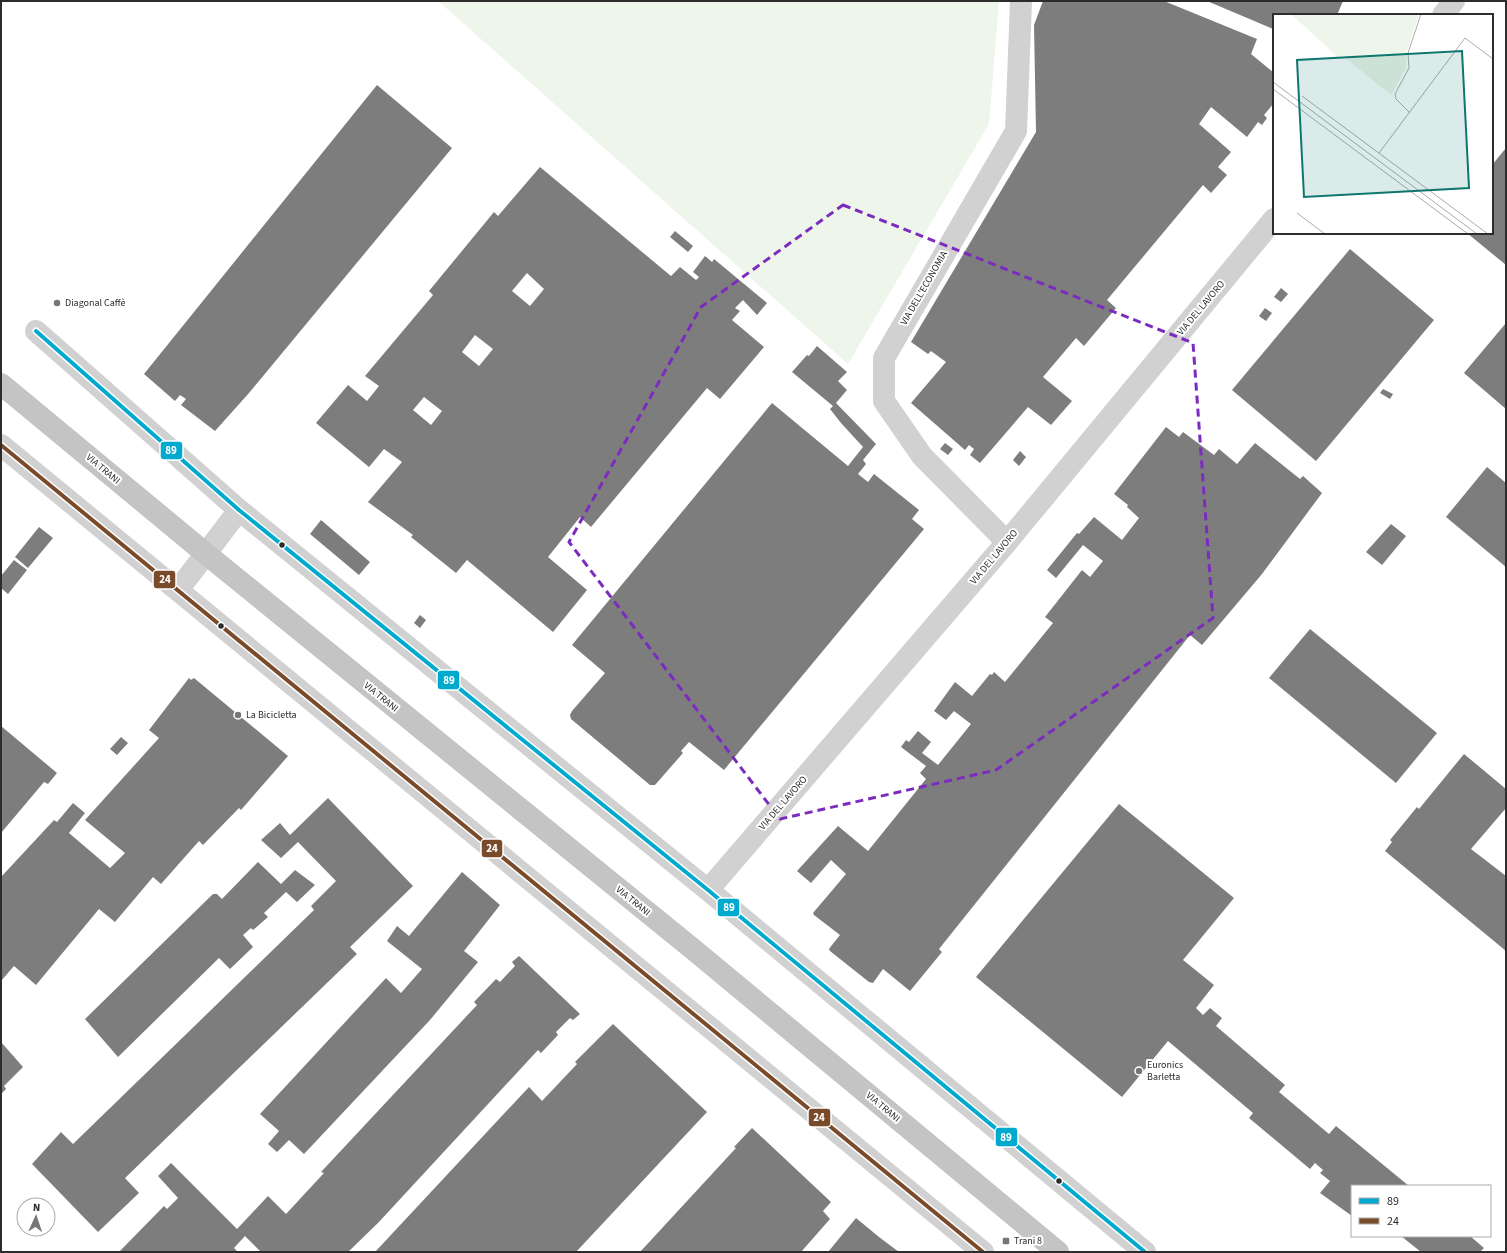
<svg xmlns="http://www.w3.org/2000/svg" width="1507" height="1253" font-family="'Source Sans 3',sans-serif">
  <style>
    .green { fill: #eef5ea }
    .building { fill: #7d7d7d; fill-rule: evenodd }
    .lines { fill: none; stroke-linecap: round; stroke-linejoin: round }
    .minor { stroke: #d1d1d1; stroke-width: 22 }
    .major { stroke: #c4c4c4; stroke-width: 22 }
    .bus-1-casing { stroke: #fff; stroke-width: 7 }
    .bus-2-casing { stroke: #fff; stroke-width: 7 }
    .bus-1 { stroke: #00a9ce; stroke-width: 4 }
    .bus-2 { stroke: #7a4b2a; stroke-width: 4 }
    .marked { fill: none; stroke: #7b2cbf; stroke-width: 3; stroke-dasharray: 8 5; stroke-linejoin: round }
    .poi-dot { fill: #767676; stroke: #fff; stroke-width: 1.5 }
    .bus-dot { fill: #2c2c2c; stroke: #fff; stroke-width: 1.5 }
    .labels { text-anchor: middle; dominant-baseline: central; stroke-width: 4; stroke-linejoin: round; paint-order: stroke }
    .street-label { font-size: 10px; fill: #2c2c2c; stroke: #fff }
    .poi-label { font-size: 10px; fill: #2c2c2c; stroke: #fff; text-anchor: start }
    .inset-road { fill: none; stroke: #ababab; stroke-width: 1 }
    .view { fill: #0f766e; fill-opacity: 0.15; stroke: #0f766e; stroke-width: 2 }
    .inset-edge { fill: none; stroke: #2c2c2c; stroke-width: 2 }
    .line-badge { stroke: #fff; stroke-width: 1.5 }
    .badge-label { font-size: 11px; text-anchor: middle; font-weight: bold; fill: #fff }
  </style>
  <rect width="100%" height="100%" fill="#fff"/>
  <path class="green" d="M 438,1 L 999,1 L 989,124 L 848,364 Z"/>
  <path class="building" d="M 1043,1 L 1164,1 L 1257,39 L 1251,54 L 1274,73 L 1274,103 L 1264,115 L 1267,118 L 1262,125 L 1258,122 L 1247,137 L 1211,107 L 1199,124 L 1231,152 L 1218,167 L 1227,175 L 1211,193 L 1203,185 L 1107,300 L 1116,308 L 1084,346 L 1076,338 L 1043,377 L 1072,401 L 1051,425 L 1028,407 L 980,463 L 970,455 L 974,449 L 969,445 L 965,450 L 911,403 L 946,362 L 931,351 L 928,354 L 911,342 L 1036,132 L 1034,25 Z
    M 1207,1 L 1343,1 L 1337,15 L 1274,15 L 1274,34 L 1272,33 L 1273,29 Z
    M 377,85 L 452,148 L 249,393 L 215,431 L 181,405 L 186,399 L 180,395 L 175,401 L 144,374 Z
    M 1506,148 L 1506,265 L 1467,233 L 1492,233 L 1492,165 Z
    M 540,167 L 671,276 L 680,267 L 696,280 L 699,277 L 693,272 L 705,256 L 712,262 L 714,259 L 767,303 L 757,315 L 743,300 L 735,308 L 740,311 L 732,320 L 764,347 L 720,399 L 707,388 L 591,527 L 580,517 L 548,557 L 587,590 L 553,632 L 467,560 L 456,573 L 411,537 L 413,535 L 368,502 L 402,462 L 384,449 L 369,467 L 316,423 L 348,385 L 367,401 L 379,386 L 365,376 L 433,295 L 429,291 L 494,212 L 498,216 ZM 527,273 L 544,289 L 530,306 L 512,291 ZM 475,335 L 493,349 L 479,366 L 462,352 ZM 424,397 L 442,411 L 431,425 L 413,410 Z
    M 675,231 L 693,246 L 688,252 L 670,237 Z
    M 1350,249 L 1434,320 L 1316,461 L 1232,390 Z
    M 1281,288 L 1288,294 L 1281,302 L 1274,297 Z
    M 1265,308 L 1272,313 L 1266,321 L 1259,316 Z
    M 1506,323 L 1506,409 L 1464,373 Z
    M 817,346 L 847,372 L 838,381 L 847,390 L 836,403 L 876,444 L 863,460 L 866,464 L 858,474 L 868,482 L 874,474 L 919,510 L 912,519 L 924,529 L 724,770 L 689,742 L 681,751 L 683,753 L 655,785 L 650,785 L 571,719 L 570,715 L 572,711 L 605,673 L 572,645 L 772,403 L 848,466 L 863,447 L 841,423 L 830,409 L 833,406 L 792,372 L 807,355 L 809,356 Z
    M 1383,389 L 1393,394 L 1390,399 L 1380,393 Z
    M 1166,427 L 1179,437 L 1183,432 L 1214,455 L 1219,449 L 1237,464 L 1255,443 L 1300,479 L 1303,476 L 1322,493 L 1262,574 L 1202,645 L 1190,635 L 939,949 L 942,952 L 910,991 L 883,969 L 873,983 L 869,982 L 830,951 L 829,949 L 832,945 L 840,935 L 814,915 L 813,913 L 846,874 L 831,860 L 811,883 L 797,871 L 838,826 L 868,851 L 926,779 L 920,773 L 926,766 L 901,747 L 906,740 L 909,742 L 918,731 L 931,742 L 922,753 L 938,765 L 971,724 L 954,711 L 946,720 L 934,711 L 955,682 L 972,696 L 990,674 L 992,675 L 994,672 L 1005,682 L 1053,623 L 1045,617 L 1082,570 L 1090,577 L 1103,561 L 1083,545 L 1056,578 L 1047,570 L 1077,533 L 1079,534 L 1094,517 L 1122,540 L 1139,518 L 1127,507 L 1128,505 L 1114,494 Z
    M 945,443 L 953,449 L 948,455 L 940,449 Z
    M 1020,451 L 1026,457 L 1019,466 L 1013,460 Z
    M 1487,467 L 1506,483 L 1506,567 L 1446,517 Z
    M 321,520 L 370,562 L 359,575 L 310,534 Z
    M 1391,524 L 1406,536 L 1382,565 L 1366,552 Z
    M 39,527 L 53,538 L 28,568 L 15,557 Z
    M 14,560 L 27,570 L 8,594 L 1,588 L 1,576 Z
    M 420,615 L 426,620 L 420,628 L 414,623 Z
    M 1310,629 L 1437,733 L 1396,783 L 1269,678 Z
    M 189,678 L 191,680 L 194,678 L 288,756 L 241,810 L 239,808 L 203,845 L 199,841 L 161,884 L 153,877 L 115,922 L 99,909 L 36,985 L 14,966 L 1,981 L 1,877 L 54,820 L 57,822 L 73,803 L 85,813 L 69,833 L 110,868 L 125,853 L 85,820 L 159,738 L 149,730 Z
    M 1,726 L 57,773 L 48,784 L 44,782 L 1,833 Z
    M 121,737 L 128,743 L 117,755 L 110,749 Z
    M 1464,754 L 1506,789 L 1506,808 L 1471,849 L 1506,876 L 1506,951 L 1385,851 L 1392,842 L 1390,840 L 1417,807 L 1419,809 Z
    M 328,798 L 413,886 L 350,947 L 357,954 L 125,1178 L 139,1193 L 98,1232 L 32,1164 L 61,1132 L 73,1144 L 314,910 L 311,906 L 336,881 L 298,842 L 281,858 L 261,840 L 280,823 L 290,835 Z
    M 1119,804 L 1234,898 L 1183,960 L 1214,985 L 1196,1008 L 1203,1015 L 1210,1008 L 1222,1018 L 1216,1026 L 1285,1085 L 1279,1092 L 1329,1134 L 1336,1126 L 1409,1186 L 1352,1186 L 1352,1216 L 1320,1193 L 1330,1181 L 1320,1173 L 1323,1170 L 1315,1163 L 1310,1169 L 1249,1118 L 1253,1113 L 1168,1041 L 1122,1097 L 976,977 Z
    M 258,862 L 281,884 L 295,870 L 315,885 L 297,902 L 286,892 L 264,913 L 268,917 L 253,930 L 251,928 L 243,935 L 253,947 L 230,969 L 219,958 L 118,1057 L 85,1019 L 213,894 L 217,894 L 222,899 Z
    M 462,872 L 500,905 L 464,951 L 478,962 L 430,1020 L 304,1154 L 289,1140 L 277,1152 L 268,1144 L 279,1131 L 260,1114 L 386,978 L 401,993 L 422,969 L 387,941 L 397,926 L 409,936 Z
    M 519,956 L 580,1014 L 573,1020 L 570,1018 L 556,1032 L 558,1035 L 541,1053 L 538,1050 L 378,1223 L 348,1252 L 261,1252 L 245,1236 L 234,1248 L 238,1252 L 119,1252 L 164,1206 L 167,1209 L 178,1198 L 158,1176 L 171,1163 L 237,1229 L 268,1196 L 286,1214 L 324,1173 L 321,1172 L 477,1005 L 474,1002 L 496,979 L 500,982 L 515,966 L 512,962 Z
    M 613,1024 L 707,1112 L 576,1252 L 375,1252 L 529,1087 L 542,1101 L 577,1064 L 575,1062 Z
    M 1,1042 L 23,1067 L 4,1086 L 6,1089 L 1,1094 Z
    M 752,1128 L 831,1202 L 823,1211 L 830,1219 L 801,1252 L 640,1252 L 736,1148 L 734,1147 Z
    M 856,1218 L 879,1237 L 899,1252 L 828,1252 Z
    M 1401,1236 L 1470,1236 L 1484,1248 L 1480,1252 L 1421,1252 Z"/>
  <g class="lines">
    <path class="minor" d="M 1443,15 L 1454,1
      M 36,331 L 239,510 L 708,890 L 1145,1252
      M 1,445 L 983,1252
      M 1007,542 L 922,456 L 884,401 L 884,358 L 1016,131 L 1021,1
      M 178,590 L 239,510
      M 708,890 L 1007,542 L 1274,219"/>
    <path class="major" d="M 1,384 L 205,553 L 694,950 L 1058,1252"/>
    <defs>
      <path id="bus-1" d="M 36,331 L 239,510 L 708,890 L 1145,1252"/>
      <path id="bus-2" d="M 1,445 L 983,1252"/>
    </defs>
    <use href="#bus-1" class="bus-1-casing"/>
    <use href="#bus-2" class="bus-2-casing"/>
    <use href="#bus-1" class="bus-1"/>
    <use href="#bus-2" class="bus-2"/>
  </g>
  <path class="marked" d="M 843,205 L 1193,343 L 1213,618 L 996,770 L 780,819 L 569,542 L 701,307 Z"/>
  <g class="poi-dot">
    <circle cx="57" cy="303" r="4"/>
    <circle cx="238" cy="715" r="4"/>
    <circle cx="1139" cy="1071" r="4"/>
    <rect x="1002" y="1237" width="8" height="8" rx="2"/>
  </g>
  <g class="bus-dot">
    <circle cx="282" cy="545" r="3.5"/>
    <circle cx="221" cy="626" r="3.5"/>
    <circle cx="1059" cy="1181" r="3.5"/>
  </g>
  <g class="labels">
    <g class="street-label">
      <text transform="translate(924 288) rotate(-60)">VIA DELL'ECONOMIA</text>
      <text transform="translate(1201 308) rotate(-50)">VIA DEL LAVORO</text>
      <text transform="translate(103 469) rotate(40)">VIA TRANI</text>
      <text transform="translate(994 557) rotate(-50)">VIA DEL LAVORO</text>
      <text transform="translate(381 697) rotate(39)">VIA TRANI</text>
      <text transform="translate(783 803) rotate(-49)">VIA DEL LAVORO</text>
      <text transform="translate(633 901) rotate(39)">VIA TRANI</text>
      <text transform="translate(883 1107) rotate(40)">VIA TRANI</text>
    </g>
    <g class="poi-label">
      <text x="65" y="303">Diagonal Caffè</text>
      <text x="246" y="715">La Bicicletta</text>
      <text x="1147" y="1065">Euronics<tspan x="1147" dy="12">Barletta</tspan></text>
      <text x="1014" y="1241">Trani 8</text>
    </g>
  </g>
  <g transform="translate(1273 14)">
    <rect width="220" height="220" fill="#fff"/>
    <path d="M 18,0 L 146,0 L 133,40 L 133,54 L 118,81 L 69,41 L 66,44 Z" fill="#eef5ea"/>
    <path class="inset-road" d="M 0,68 L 204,220M 0,75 L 195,220M 29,82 L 215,220M 137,99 L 123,85 L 122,80 L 136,54 L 135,39 L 148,0M 106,139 L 192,24 L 220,45M 24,199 L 52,220"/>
    <path class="view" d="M 189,37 L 196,174 L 31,183 L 24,46 Z"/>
    <rect width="220" height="220" class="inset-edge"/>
  </g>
  <g class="line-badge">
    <rect x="160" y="441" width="23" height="19" rx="4" fill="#00a9ce"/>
    <rect x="153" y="570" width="23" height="19" rx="4" fill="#7a4b2a"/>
    <rect x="437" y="670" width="23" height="20" rx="4" fill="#00a9ce"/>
    <rect x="481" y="839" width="22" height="19" rx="4" fill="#7a4b2a"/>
    <rect x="717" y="898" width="23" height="19" rx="4" fill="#00a9ce"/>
    <rect x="808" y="1108" width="23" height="19" rx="4" fill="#7a4b2a"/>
    <rect x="995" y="1127" width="23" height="20" rx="4" fill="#00a9ce"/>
  </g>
  <g class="badge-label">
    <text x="171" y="454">89</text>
    <text x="165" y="583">24</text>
    <text x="449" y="684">89</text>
    <text x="492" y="852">24</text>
    <text x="729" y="911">89</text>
    <text x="819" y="1121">24</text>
    <text x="1006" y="1141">89</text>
  </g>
  <rect width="1507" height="1253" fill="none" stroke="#2c2c2c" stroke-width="4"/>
  <rect x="1351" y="1185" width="140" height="52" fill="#ffffff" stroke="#ababab"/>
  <rect x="1359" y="1198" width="20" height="6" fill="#00a9ce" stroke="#ababab"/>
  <text x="1387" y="1205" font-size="12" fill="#2c2c2c">89</text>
  <rect x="1359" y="1218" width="20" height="6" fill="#7a4b2a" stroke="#ababab"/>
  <text x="1387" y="1225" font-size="12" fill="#2c2c2c">24</text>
  <g transform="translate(36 1217) rotate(3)"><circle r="19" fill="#ffffff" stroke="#ababab"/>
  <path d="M0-3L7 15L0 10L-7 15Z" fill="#767676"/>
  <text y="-6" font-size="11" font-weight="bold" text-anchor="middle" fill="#2c2c2c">N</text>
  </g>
</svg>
